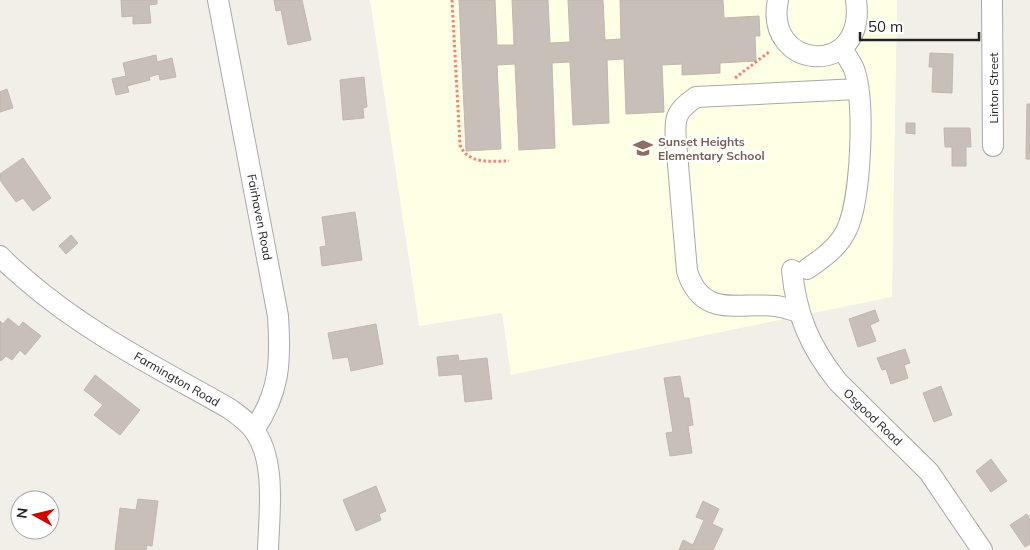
<svg xmlns="http://www.w3.org/2000/svg" width="1030" height="550" font-family="Mulish,sans-serif">
  <style>
    .education { fill: #ffffe5 }
    .building { fill: #c7bfb8; stroke: #c4b6ab }
    .lines { fill: none; stroke-linecap: round; stroke-linejoin: round }
    .minor-casing { stroke: #a9a9a9; stroke-width: 22 }
    .path { stroke: #fa8072; stroke-width: 3; stroke-dasharray: 2.5 2.5; stroke-linecap: butt }
    .minor { stroke: #fff; stroke-width: 20 }
    .labels { text-anchor: middle; dominant-baseline: central; stroke-width: 4.5; stroke-linejoin: round; paint-order: stroke }
    .street-label { font-size: 12px; fill: #222; stroke: #fff }
    .education-label { font-size: 12px; font-weight: bold; fill: #785e54; stroke: #fff; text-anchor: start }
  </style>
  <rect width="100%" height="100%" fill="#f2efe9"/>
  <path class="education" d="M 370,0 L 897,0 L 892,297 L 511,375 L 502,313 L 419,326 Z"/>
  <path class="building" d="M 121,0 L 157,0 L 157,4 L 149,5 L 151,23 L 133,24 L 133,16 L 122,17 Z
    M 274,0 L 302,0 L 311,40 L 288,45 L 281,10 L 276,11 Z
    M 459,0 L 495,0 L 497,45 L 514,45 L 512,0 L 548,0 L 550,43 L 570,42 L 568,0 L 603,0 L 605,40 L 621,39 L 620,0 L 723,0 L 724,18 L 759,16 L 760,36 L 755,36 L 756,61 L 720,63 L 720,73 L 682,75 L 682,64 L 662,65 L 664,112 L 626,114 L 624,59 L 607,60 L 609,123 L 573,125 L 570,62 L 552,63 L 555,148 L 519,150 L 515,64 L 497,65 L 501,149 L 466,151 Z
    M 930,53 L 953,54 L 952,93 L 932,92 L 933,67 L 929,67 Z
    M 156,55 L 157,62 L 172,58 L 176,77 L 160,80 L 159,74 L 149,77 L 150,80 L 127,86 L 129,92 L 116,95 L 112,79 L 126,76 L 123,63 Z
    M 364,77 L 367,107 L 363,108 L 364,118 L 343,120 L 340,80 Z
    M 7,89 L 13,108 L 0,112 L 0,92 Z
    M 1027,104 L 1030,104 L 1030,159 L 1026,159 Z
    M 906,123 L 915,123 L 915,134 L 906,133 Z
    M 944,128 L 970,128 L 971,147 L 966,147 L 966,166 L 952,166 L 952,147 L 945,147 Z
    M 23,158 L 51,198 L 33,211 L 23,198 L 16,202 L 0,180 L 0,174 Z
    M 355,212 L 362,260 L 322,266 L 320,247 L 326,246 L 322,217 Z
    M 71,235 L 78,243 L 66,254 L 59,246 Z
    M 875,310 L 879,321 L 870,325 L 876,341 L 858,347 L 849,319 Z
    M 8,318 L 19,327 L 23,322 L 41,336 L 25,355 L 20,350 L 12,360 L 6,356 L 1,361 L 0,360 L 0,321 L 3,324 Z
    M 376,324 L 383,364 L 351,371 L 348,357 L 333,359 L 328,333 Z
    M 905,349 L 910,363 L 904,365 L 908,378 L 891,384 L 886,369 L 882,370 L 877,358 Z
    M 458,355 L 459,361 L 487,358 L 492,399 L 465,402 L 462,374 L 439,376 L 437,357 Z
    M 95,375 L 140,410 L 120,435 L 94,415 L 103,405 L 84,390 Z
    M 680,376 L 684,398 L 689,398 L 693,425 L 688,426 L 692,453 L 670,456 L 666,433 L 673,432 L 664,378 Z
    M 941,386 L 952,415 L 934,422 L 923,393 Z
    M 991,459 L 1007,481 L 991,492 L 976,471 Z
    M 376,486 L 386,511 L 379,514 L 381,520 L 356,531 L 343,500 Z
    M 138,499 L 158,501 L 152,546 L 147,545 L 146,550 L 115,550 L 120,508 L 136,510 Z
    M 703,501 L 719,509 L 712,524 L 723,529 L 713,550 L 679,550 L 683,540 L 693,545 L 704,520 L 696,517 Z
    M 1027,514 L 1030,519 L 1030,544 L 1025,547 L 1010,525 Z"/>
  <g class="lines">
    <defs>
      <path id="minor" d="M 218,0 L 278,316 C 281,361 280,392 254,430
        M 778,0 C 763,70 867,80 856,0
        M 992,0 L 993,146
        M 0,256 C 8,265 17,272 26,280 C 87,333 160,369 230,409 C 238,415 247,421 253,429 C 277,459 269,514 268,550
        M 807,269 C 823,258 839,247 847,229 C 861,199 865,104 855,72 C 853,64 846,56 842,49
        M 792,270 C 796,315 810,347 838,382 L 929,472 L 982,550
        M 799,312 C 791,310 784,307 776,306 C 738,302 702,319 687,271 L 676,141 C 674,117 676,111 696,97 L 858,89"/>
    </defs>
    <use href="#minor" class="minor-casing"/>
    <path class="path" d="M 452,0 L 460,145 C 468,165 492,161 509,161
      M 735,78 L 769,52"/>
    <use href="#minor" class="minor"/>
  </g>
  <defs>
    <symbol id="school-bare" viewBox="-9 -9 18 18"><path d="M0-5L7-2L0 1L-7-2ZM-4 1L0 2.5L4 1V4Q0 6-4 4Z" fill="#8d6e63" stroke="#fff" stroke-width="2.5" paint-order="stroke"/></symbol>
  </defs>
  <g fill-rule="evenodd">
    <use href="#school-bare" x="629" y="134" width="28" height="28"/>
  </g>
  <g class="labels">
    <g class="street-label">
      <text transform="translate(993 88) rotate(-90)">Linton Street</text>
      <text transform="translate(260 217) rotate(79)">Fairhaven Road</text>
      <text transform="translate(177 379) rotate(30)">Farmington Road</text>
      <text transform="translate(873 417) rotate(44)">Osgood Road</text>
    </g>
    <g class="education-label">
      <text x="658" y="141">Sunset Heights<tspan x="658" dy="14">Elementary School</tspan></text>
    </g>
  </g>
  <g transform="translate(35 515) rotate(278)"><circle r="24" fill="#ffffff" stroke="#a7a7a7"/>
  <path d="M0-4L9 19L0 12L-9 19Z" fill="#d40000"/>
  <text y="-8" font-size="14" font-weight="bold" text-anchor="middle" fill="#222222">N</text>
  </g>
  <path d="M860 32v8h119v-8" fill="none" stroke="#222222" stroke-width="2.5"/>
  <text x="868" y="32" font-size="15" fill="#222222" stroke="#ffffff" stroke-width="4" paint-order="stroke">50 m</text>
</svg>
